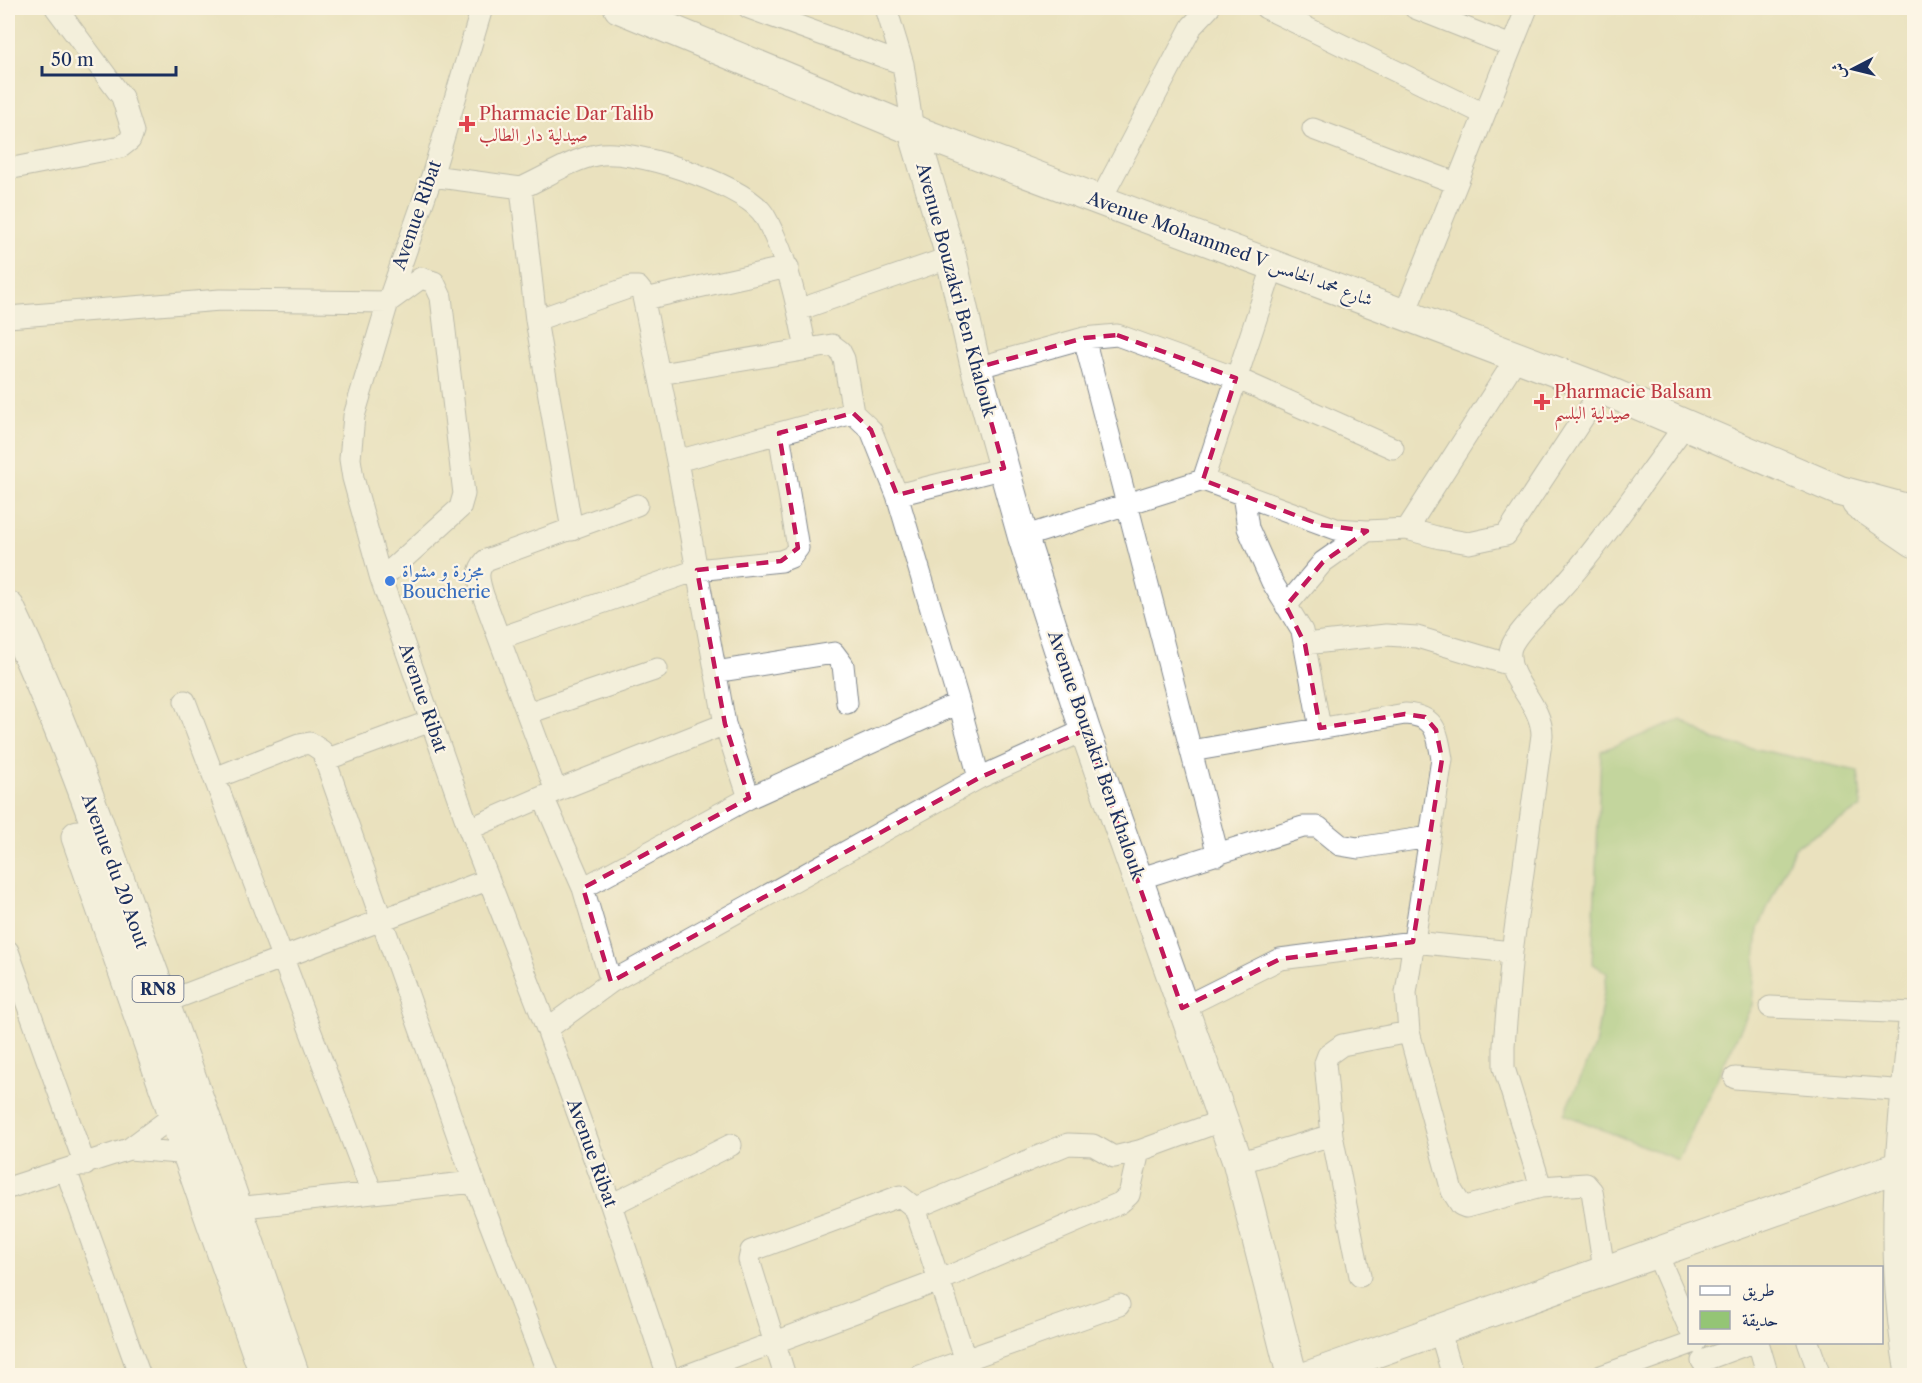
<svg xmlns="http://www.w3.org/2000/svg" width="1922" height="1383" font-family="'Libre Caslon Text',Amiri,serif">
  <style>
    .green { fill: #94c575; stroke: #587a6a; stroke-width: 1.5 }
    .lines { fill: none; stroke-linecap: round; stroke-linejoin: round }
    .street-casing { stroke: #82888e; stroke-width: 23 }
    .secondary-casing { stroke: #82888e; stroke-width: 32 }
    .primary-casing { stroke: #82888e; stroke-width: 35 }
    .street { stroke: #fff; stroke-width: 21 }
    .secondary { stroke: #fff; stroke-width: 30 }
    .primary { stroke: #fff; stroke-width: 33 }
    .marked { fill: none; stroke: #c2185b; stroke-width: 4.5; stroke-dasharray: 12 8; stroke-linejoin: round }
    .health-dot { fill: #e0444e; stroke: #fcf5e5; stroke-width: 2 }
    .shop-dot { fill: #3f7fe0; stroke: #fcf5e5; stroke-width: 2 }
    .labels { text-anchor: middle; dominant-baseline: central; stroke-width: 4.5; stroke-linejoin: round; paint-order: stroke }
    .shield { fill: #fcf5e5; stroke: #5e6a86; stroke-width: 1.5 }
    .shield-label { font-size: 16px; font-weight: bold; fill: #1b2f5e }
    .health-label { font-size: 18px; fill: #be3a42; stroke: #fcf5e5; text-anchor: start }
    .street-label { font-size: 18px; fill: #1b2f5e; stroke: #fcf5e5 }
    .shop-label { font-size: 18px; fill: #366cbe; stroke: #fcf5e5; text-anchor: start }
  </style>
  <rect width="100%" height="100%" fill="#fcf5e5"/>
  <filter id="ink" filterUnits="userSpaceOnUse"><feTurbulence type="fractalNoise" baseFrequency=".0167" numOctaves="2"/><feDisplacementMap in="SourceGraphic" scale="12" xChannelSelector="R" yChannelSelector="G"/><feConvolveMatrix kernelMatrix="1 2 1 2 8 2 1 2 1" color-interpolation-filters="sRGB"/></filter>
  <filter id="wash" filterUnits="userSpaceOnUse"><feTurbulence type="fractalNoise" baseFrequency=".008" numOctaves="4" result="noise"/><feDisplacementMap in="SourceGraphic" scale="24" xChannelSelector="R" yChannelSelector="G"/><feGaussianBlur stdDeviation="1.35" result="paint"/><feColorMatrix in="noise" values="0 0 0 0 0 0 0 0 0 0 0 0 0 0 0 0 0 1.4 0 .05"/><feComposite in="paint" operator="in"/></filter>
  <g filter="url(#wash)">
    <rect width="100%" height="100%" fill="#eae1be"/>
    <path class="green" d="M 1681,720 L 1714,740 L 1858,771 L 1862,807 L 1795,847 L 1758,929 L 1752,1005 L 1678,1160 L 1564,1114 L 1595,1046 L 1607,973 L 1592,963 L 1601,751 Z"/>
  </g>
  <g filter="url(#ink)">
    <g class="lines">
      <defs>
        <path id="street" d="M 482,8 L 432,176 L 388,302 L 354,416 L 350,459 L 353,478 L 381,579 L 469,829 L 547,1029 L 611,1205 L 668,1376
          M 749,8 L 903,64
          M 886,8 L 903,64 L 913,130
          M 1266,8 L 1484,114
          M 1415,8 L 1511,46
          M 1313,129 L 1456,183
          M 8,169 L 121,147 L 130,140 L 133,132 L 122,97 L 56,8
          M 432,176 L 521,188 L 536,320 L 631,287 L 638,287 L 642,292 L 677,461 L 725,724 L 556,791 L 469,829
          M 521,188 C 544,178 571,160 596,155 C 631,147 738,183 761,211 C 767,218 770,227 774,235 C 791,272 798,310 806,349
          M 1100,201 L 1192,26 L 1209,8
          M 645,299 L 788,267
          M 798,310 L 951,257
          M 1405,313 L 1527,8
          M 8,317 L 220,300 L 388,302 L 421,278 L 434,282 L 441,297 L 464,494 L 460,508 L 381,579
          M 536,320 L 572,530
          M 1084,338 L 1218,855
          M 976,368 L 1084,338 L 1117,335 L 1236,378 L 1393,448
          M 660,374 L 832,345 L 840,351 L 844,359 L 853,413
          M 677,461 L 853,413 L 871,430 L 897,495 L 959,703 L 979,778
          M 1203,480 L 1274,264
          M 1243,494 L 1248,528 L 1272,582 L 1302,631 L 1320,728
          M 897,495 L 1004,468
          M 1407,529 L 1517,357
          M 1023,537 L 1203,480 L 1336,529 L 1367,531 L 1407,529 L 1440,538 L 1469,543 L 1506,535 L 1602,389
          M 1286,606 L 1323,562 L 1367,531
          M 500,638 L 697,570 L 781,561 L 791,557 L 798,548 L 779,433
          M 1305,644 L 1386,635 L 1417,637 L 1511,665
          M 715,672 L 834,653 L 843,665 L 847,703
          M 185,701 L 372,1193
          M 528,713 L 657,669
          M 725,724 L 749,798
          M 1191,751 L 1405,714 C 1436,716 1437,731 1442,759 L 1406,993 L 1409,1032 L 1452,1191 L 1461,1205 L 1466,1207 L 1541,1187 L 1586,1184 L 1592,1191 L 1604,1270
          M 325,760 L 431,721
          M 215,778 L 299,745 L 310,743 L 322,751 L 474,1182 L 549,1376
          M 556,791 L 483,595 C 479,580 475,572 486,560 L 637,505
          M 543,797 L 583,888 L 611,982
          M 1138,879 L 1303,827 L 1318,827 L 1340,845 L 1358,848 L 1429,837
          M 583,888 L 749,798 L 959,703
          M 8,951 L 85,1165
          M 163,1003 L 487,880
          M 1770,1007 L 1914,1013
          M 1182,1008 L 1280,959 L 1413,942 L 1512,952
          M 547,1029 L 611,982 L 979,778 L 1085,730
          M 1735,1078 L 1907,1091
          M 129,1149 L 191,1154
          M 1238,1163 L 1332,1135
          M 66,1170 L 140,1376
          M 1541,1187 L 1504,1068 L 1504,1045 L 1512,952 L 1542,735 C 1542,703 1507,681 1510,652 C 1511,637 1544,607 1555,595 C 1603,543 1643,481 1686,424
          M 8,1188 L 129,1149 L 176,1114
          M 611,1205 L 731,1145
          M 236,1208 L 474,1182
          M 915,1208 L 1068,1144 L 1093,1145 L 1114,1157 L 1139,1151 L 1221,1121
          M 1656,1252 L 1690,1330
          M 1360,1276 L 1332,1135 L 1325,1063 L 1328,1055 L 1342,1045 L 1409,1032
          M 1439,1328 L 1453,1376
          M 1758,1342 L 1768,1376
          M 1808,1342 L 1820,1376
          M 1702,1361 L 1753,1342
          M 685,1376 L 938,1281 L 1120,1203 L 1129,1195 L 1139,1151
          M 785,1376 L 749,1260 L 751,1251 L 900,1196 L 915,1208 L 971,1376
          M 920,1376 L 1119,1305
          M 1601,1376 L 1695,1342"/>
        <path id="secondary" d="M 619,8 L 913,130 L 1602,389 L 1840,491 L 1914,511
          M 913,130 L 951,257 L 976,368 L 1023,537 L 1085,730 L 1238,1163 L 1292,1376
          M 1857,503 L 1914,542
          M 1309,1376 L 1898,1167
          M 1911,1376 C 1888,1249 1901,1144 1914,1018"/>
        <path id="primary" d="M 8,608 C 59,715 98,825 138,936 C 192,1082 243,1228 293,1376
          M 78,837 L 267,1376"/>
      </defs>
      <use href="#street" class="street-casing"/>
      <use href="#secondary" class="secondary-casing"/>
      <use href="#primary" class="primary-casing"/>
      <use href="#street" class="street"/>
      <use href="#secondary" class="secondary"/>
      <use href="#primary" class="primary"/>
    </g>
  </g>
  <path d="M0 0H1922V1383H0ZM 1117,335 L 1236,378 L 1203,480 L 1321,525 L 1367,531 L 1323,562 L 1286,606 L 1305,644 L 1320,728 L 1405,714 L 1425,717 L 1436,730 L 1442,759 L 1413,942 L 1280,959 L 1182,1008 L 1085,730 L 979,778 L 611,982 L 583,888 L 749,798 L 725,724 L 697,570 L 781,561 L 798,548 L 779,433 L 853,413 L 871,430 L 897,495 L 1004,468 L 976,368 L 1084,338 Z" fill="#eae1be" fill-opacity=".55" fill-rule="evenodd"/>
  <path class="marked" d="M 1117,335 L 1236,378 L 1203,480 L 1321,525 L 1367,531 L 1323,562 L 1286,606 L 1305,644 L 1320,728 L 1405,714 L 1425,717 L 1436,730 L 1442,759 L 1413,942 L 1280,959 L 1182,1008 L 1085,730 L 979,778 L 611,982 L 583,888 L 749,798 L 725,724 L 697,570 L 781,561 L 798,548 L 779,433 L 853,413 L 871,430 L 897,495 L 1004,468 L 976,368 L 1084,338 Z"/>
  <g class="health-dot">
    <path d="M464 115h6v6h6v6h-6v6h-6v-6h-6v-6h6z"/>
    <path d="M1539 393h6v6h6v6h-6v6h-6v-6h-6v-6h6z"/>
  </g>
  <circle class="shop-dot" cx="390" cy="581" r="6"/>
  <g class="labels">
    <rect class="shield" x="132.5" y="976" width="51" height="26" rx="4.5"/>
    <g class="shield-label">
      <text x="158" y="989">RN8</text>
    </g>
    <g class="health-label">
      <text x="479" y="114">Pharmacie Dar Talib<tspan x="479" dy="21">صيدلية دار الطالب</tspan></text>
      <text x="1554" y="392">Pharmacie Balsam<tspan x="1554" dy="21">صيدلية البلسم</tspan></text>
    </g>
    <g class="street-label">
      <text transform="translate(417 215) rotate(-71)">Avenue Ribat</text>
      <text transform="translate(1230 249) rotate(20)">Avenue Mohammed V شارع محمد الخامس</text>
      <text transform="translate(956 290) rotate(75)">Avenue Bouzakri Ben Khalouk</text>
      <text transform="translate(423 698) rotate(71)">Avenue Ribat</text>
      <text transform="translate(1096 755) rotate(71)">Avenue Bouzakri Ben Khalouk</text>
      <text transform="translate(115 871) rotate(70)">Avenue du 20 Aout</text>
      <text transform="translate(592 1153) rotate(70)">Avenue Ribat</text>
    </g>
    <g class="shop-label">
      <text x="402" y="571">مجزرة و مشواة<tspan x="402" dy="21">Boucherie</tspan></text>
    </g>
  </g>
  <rect width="1922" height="1383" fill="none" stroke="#fcf5e5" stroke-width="30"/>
  <rect x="1688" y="1266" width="195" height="78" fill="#fcf5e5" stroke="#a2a6af" stroke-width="1.5"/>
  <rect x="1700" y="1286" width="30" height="9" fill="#ffffff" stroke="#a2a6af" stroke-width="1.5"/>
  <text x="1742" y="1296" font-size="18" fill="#1b2f5e">طريق</text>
  <rect x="1700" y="1311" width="30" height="18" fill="#94c575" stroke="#a2a6af" stroke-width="1.5"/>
  <text x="1742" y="1326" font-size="18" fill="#1b2f5e">حديقة</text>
  <g transform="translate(1853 69) rotate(263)" stroke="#fcf5e5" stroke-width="4.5" paint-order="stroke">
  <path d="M0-4.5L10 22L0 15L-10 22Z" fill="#1b2f5e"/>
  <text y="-9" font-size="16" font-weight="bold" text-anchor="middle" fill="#1b2f5e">ش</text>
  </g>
  <path d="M42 66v9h134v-9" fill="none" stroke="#1b2f5e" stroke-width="3"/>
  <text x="51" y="66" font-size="18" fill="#1b2f5e" stroke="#fcf5e5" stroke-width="4.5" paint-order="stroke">50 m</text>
</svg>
